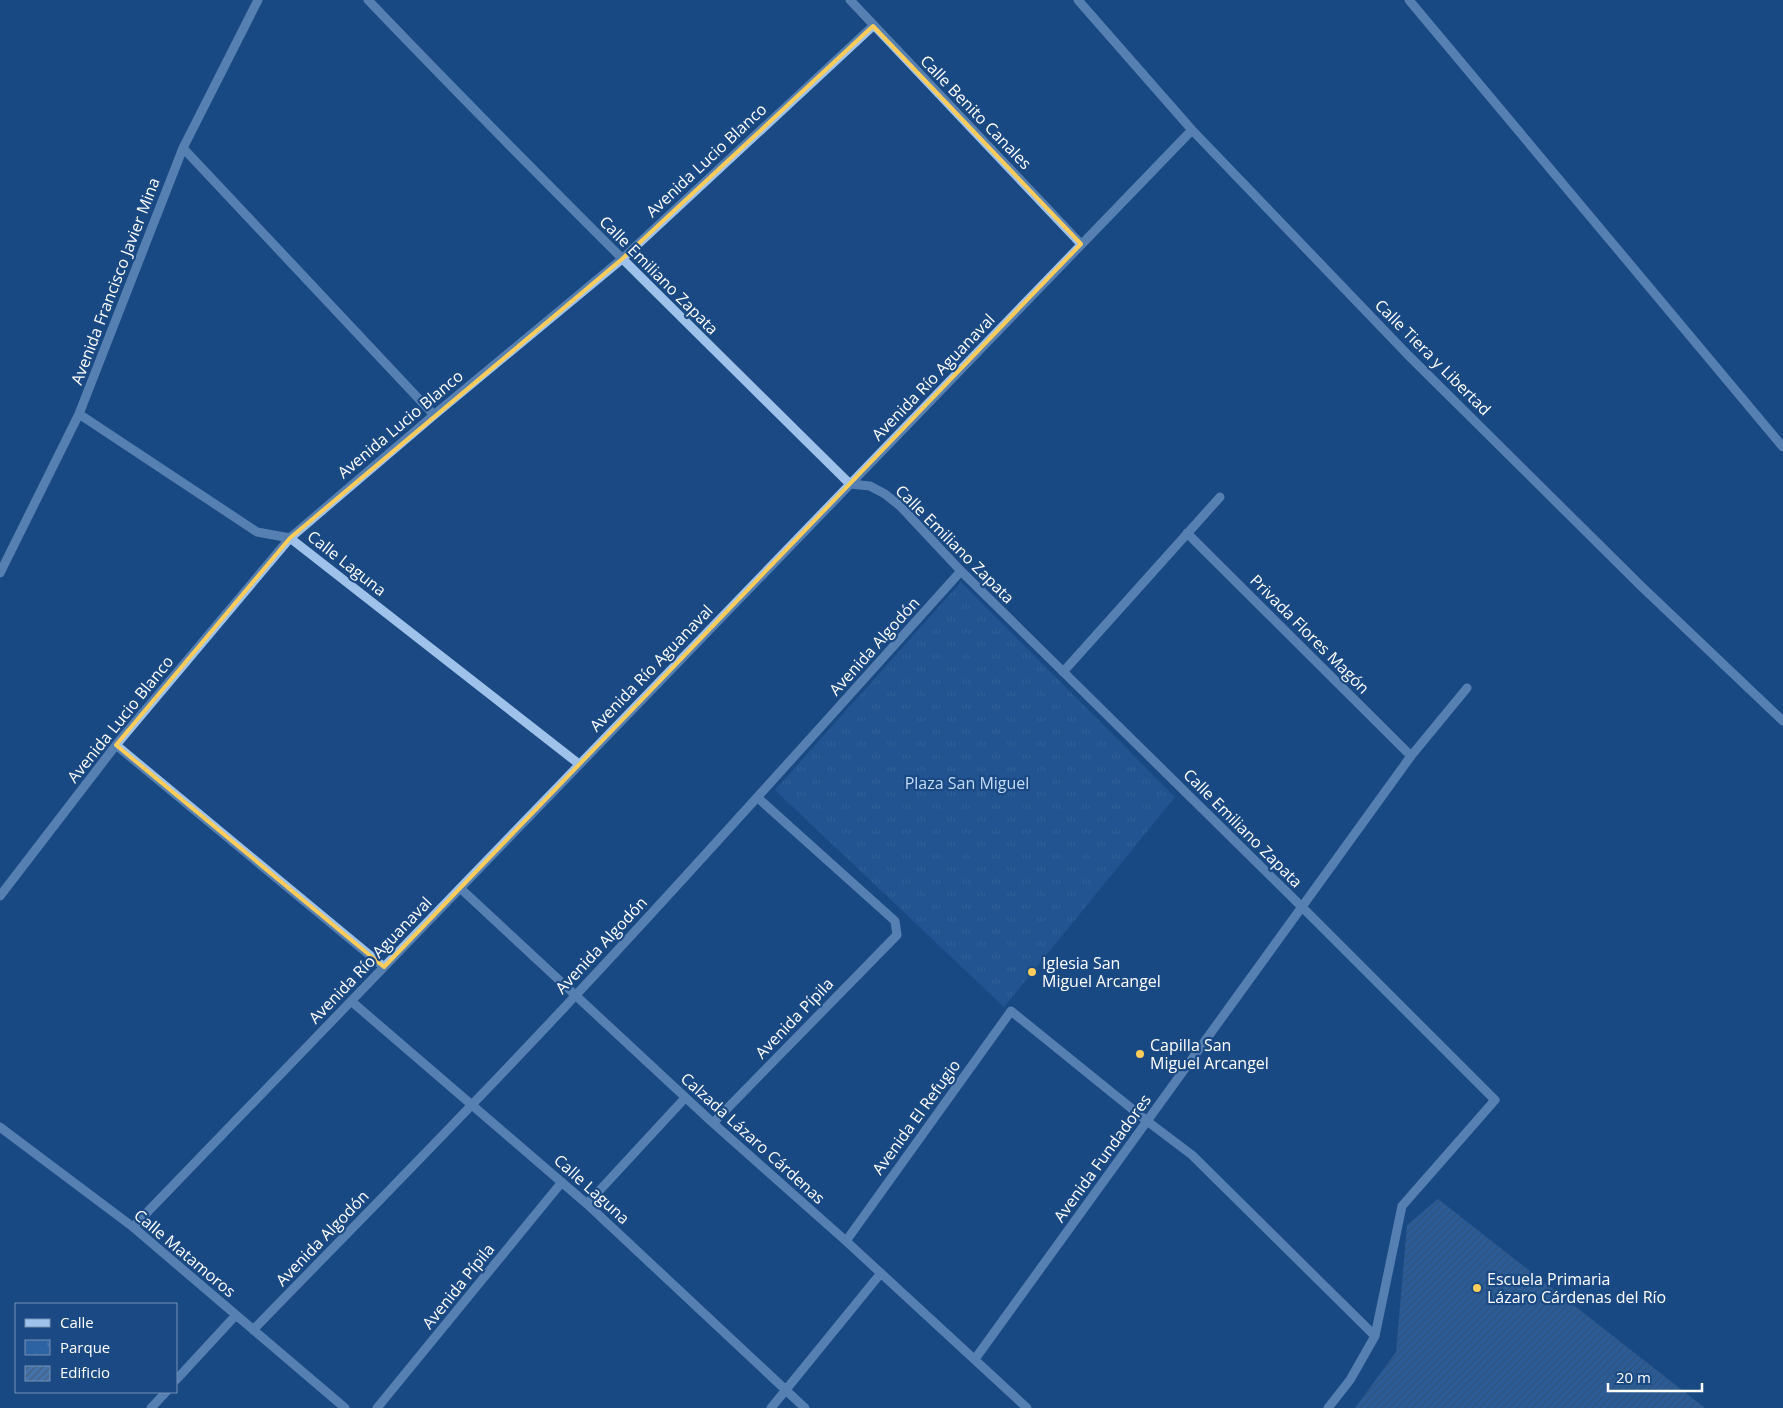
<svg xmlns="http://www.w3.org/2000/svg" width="1783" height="1408" font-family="'Open Sans',sans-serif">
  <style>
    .park { fill: url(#park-tufts) }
    .building { fill: url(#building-hatch) }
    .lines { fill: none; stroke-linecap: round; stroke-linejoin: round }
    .minor { stroke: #9fc2eb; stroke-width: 9 }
    .marked { fill: none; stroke: #fdcc5b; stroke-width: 4; stroke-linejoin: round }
    .poi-dot { fill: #fdcc5b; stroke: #1a4983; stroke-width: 2 }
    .labels { text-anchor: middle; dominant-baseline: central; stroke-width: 4.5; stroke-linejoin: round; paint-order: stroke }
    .street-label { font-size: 16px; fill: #fff; stroke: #1a4983 }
    .park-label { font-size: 16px; fill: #c4dcf8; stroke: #1a4983 }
    .poi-label { font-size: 16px; fill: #fff; stroke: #1a4983; text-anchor: start }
  </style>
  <defs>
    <pattern id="park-tufts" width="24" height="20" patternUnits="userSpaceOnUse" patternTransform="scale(1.25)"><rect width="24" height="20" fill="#2d63a2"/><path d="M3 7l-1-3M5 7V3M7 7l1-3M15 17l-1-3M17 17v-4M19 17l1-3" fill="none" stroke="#4c7ab0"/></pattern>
    <pattern id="building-hatch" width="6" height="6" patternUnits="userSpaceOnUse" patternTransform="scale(1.25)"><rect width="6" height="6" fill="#4373ac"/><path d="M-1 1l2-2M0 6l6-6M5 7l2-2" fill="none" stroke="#485e77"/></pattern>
  </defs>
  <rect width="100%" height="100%" fill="#1a4983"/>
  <path class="park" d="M 961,582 L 1175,797 L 1004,1007 L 775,790 Z"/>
  <path class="building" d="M 1438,1199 L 1705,1408 L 1355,1408 L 1396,1352 L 1407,1225 Z"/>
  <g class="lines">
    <path class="minor" d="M 368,0 C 526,165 688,324 850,484 L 870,486 L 885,494 L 900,506 L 961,571 L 1302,907 L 1495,1100 L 1402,1206 L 1375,1336 L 1350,1380 L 1328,1408
      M 850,0 L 1081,244
      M 1078,0 L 1192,130 L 1408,355 L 1641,586 L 1783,721
      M 1409,0 L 1783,447
      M 183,148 L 434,415
      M 79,414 L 257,532 L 290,538 L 579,764
      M 1187,533 L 1411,756
      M 0,573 L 79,414 L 183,148 L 258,0
      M 1063,672 L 1220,497
      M 116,745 L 384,967
      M 460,888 L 713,1123 L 846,1241 L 1027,1408
      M 0,896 L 116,745 L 290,538 L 434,415 L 622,259 L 873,26
      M 351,1001 L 587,1204 L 805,1408
      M 713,1123 L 897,935 L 895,921 L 758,798
      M 0,1127 L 133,1227 L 345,1408
      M 587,1204 L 685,1098
      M 133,1227 L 1192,130
      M 846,1241 L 1011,1011 L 1147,1121 L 1192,1155 L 1375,1336
      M 253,1330 C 361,1219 470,1109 575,996 C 706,856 833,713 961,571
      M 975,1359 L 1411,756 L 1467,688
      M 176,1380 L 236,1315
      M 151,1408 L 166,1392
      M 377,1408 L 562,1182
      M 771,1408 L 881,1273"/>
  </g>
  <path d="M0 0H1783V1408H0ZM 873,26 L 1081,244 L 384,967 L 116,745 L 290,538 L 622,259 Z" fill="#1a4983" fill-opacity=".55" fill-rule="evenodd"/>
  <path class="marked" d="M 873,26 L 1081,244 L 384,967 L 116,745 L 290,538 L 622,259 Z"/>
  <g class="poi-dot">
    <circle cx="1032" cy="972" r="5"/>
    <circle cx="1140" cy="1054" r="5"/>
    <circle cx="1477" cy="1288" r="5"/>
  </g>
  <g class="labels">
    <g class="street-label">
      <text transform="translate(976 112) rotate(46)">Calle Benito Canales</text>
      <text transform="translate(706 160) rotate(-43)">Avenida Lucio Blanco</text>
      <text transform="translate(659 275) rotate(45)">Calle Emiliano Zapata</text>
      <text transform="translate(115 281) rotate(-69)">Avenida Francisco Javier Mina</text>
      <text transform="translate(1433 357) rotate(45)">Calle Tiera y Libertad</text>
      <text transform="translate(933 377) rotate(-46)">Avenida Río Aguanaval</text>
      <text transform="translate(400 424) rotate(-40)">Avenida Lucio Blanco</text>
      <text transform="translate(955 544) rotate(45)">Calle Emiliano Zapata</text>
      <text transform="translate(347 563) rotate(38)">Calle Laguna</text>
      <text transform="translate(1310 634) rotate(45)">Privada Flores Magón</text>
      <text transform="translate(874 646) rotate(-48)">Avenida Algodón</text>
      <text transform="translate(651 668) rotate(-46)">Avenida Río Aguanaval</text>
      <text transform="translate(120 719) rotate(-51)">Avenida Lucio Blanco</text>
      <text transform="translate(1243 828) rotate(45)">Calle Emiliano Zapata</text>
      <text transform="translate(601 945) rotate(-47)">Avenida Algodón</text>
      <text transform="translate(370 960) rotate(-46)">Avenida Río Aguanaval</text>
      <text transform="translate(794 1018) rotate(-46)">Avenida Pípila</text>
      <text transform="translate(916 1117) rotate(-54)">Avenida El Refugio</text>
      <text transform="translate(753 1138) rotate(42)">Calzada Lázaro Cárdenas</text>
      <text transform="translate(1102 1158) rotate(-54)">Avenida Fundadores</text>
      <text transform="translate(592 1189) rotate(42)">Calle Laguna</text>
      <text transform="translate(322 1238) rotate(-46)">Avenida Algodón</text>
      <text transform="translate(185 1253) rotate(40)">Calle Matamoros</text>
      <text transform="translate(458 1286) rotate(-51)">Avenida Pípila</text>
    </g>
    <g class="park-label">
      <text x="967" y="783">Plaza San Miguel</text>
    </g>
    <g class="poi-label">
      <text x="1042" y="963">Iglesia San<tspan x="1042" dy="18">Miguel Arcangel</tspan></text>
      <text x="1150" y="1045">Capilla San<tspan x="1150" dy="18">Miguel Arcangel</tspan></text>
      <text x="1487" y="1279">Escuela Primaria<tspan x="1487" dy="18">Lázaro Cárdenas del Río</tspan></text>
    </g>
  </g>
  <rect x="15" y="1303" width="162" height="90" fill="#1a4983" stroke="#7692b5"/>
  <rect x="25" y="1319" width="25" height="8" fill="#9fc2eb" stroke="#7692b5"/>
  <text x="60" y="1328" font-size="15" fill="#ffffff">Calle</text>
  <rect x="25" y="1340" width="25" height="15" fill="url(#park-tufts)" stroke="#7692b5"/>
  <text x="60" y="1353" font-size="15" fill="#ffffff">Parque</text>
  <rect x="25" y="1366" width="25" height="15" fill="url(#building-hatch)" stroke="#7692b5"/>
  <text x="60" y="1378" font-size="15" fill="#ffffff">Edificio</text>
  <path d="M1608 1383v8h94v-8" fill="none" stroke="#ffffff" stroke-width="2.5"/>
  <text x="1616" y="1383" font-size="15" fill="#ffffff" stroke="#1a4983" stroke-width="4" paint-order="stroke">20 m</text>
</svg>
